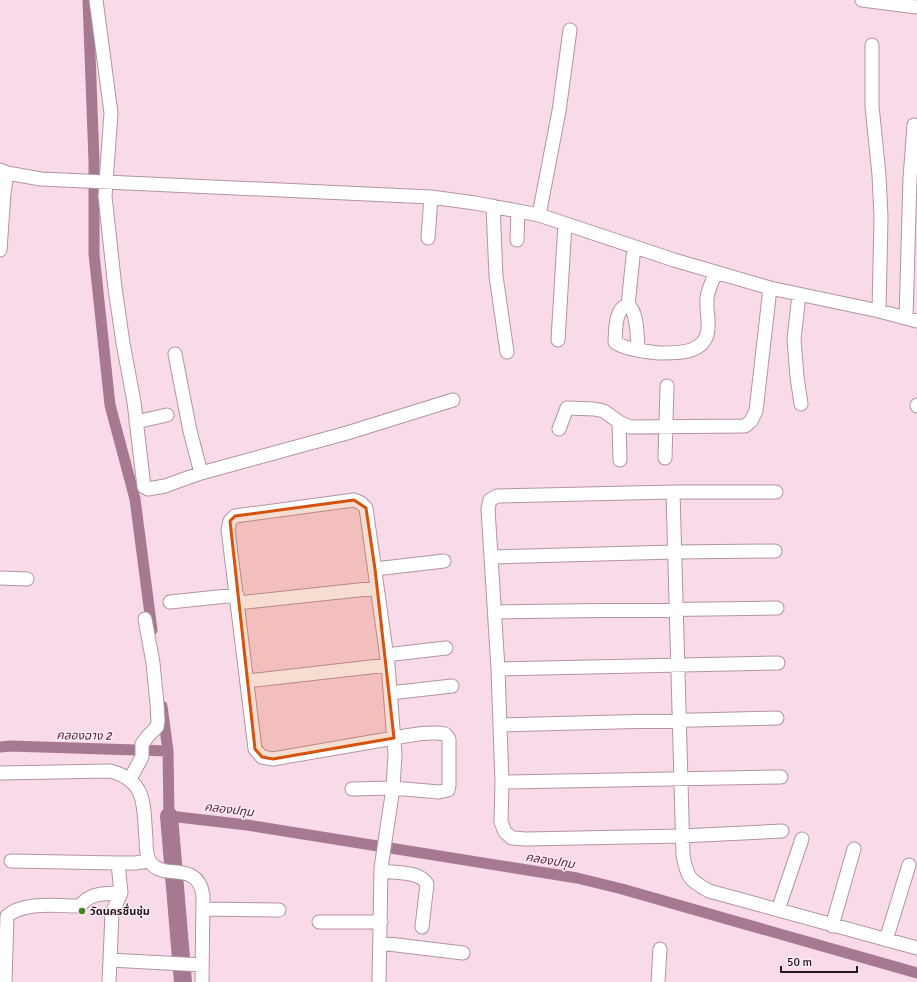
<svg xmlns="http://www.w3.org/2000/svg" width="917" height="982" font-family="Signika,'Noto Sans Thai',sans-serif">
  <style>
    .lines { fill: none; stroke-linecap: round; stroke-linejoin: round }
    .canal { stroke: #a77990; stroke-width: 11 }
    .river { stroke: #a77990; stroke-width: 18 }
    .minor-casing { stroke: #b295a3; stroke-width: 15 }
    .minor { stroke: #fff; stroke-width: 13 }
    .marked { fill: #d5530e; fill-opacity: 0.2; stroke: #d5530e; stroke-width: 3; stroke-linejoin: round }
    .poi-dot { fill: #428325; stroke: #feebf4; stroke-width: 1.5 }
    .labels { text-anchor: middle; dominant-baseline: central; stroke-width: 3; stroke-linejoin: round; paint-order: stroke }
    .poi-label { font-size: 11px; font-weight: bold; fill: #261b20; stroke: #feebf4; text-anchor: start }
    .water-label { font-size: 12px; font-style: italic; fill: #571d3e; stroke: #feebf4 }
  </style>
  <rect width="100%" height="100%" fill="#f9dae8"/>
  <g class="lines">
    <path class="canal" d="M 88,0 L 94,161 L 94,254 L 110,405 L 135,499 L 152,630
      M 162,706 L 168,751 L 169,816 L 247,825 L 577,878 L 622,889 L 917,973
      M 0,747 L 10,746 L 168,751"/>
    <path class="river" d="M 169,816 L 183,982"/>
    <defs>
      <path id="minor" d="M 96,0 L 111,113 L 105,196 L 115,288 L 123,343 L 134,402 L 144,487 L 148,489 L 165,486 L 201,473 L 347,433 L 453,400
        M 862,0 L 917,7
        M 872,45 L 872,106 L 879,175 L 881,217 L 879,311
        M 0,170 L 7,173 L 41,179 L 431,197 L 475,203 L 539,215 L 674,260 L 770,288 L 879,311 L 917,321
        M 493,206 L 496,276 L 507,352
        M 539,215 L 559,111 L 570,30
        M 428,238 L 431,197
        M 517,240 L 518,211
        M 634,247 L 628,305 C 614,309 616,331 615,342 C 623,349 649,352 659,353 C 678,353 706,354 708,329 C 709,319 706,308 707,298 C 708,289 713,280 716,272
        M 0,250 L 4,193 L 7,173
        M 799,295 L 794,339 L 797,377 L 801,404
        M 628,305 C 638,312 637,337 638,349
        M 906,318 L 910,178 L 914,125
        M 558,340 L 565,224
        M 175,354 L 190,431 L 201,473
        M 917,405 L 917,406
        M 136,422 L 167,415
        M 619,422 L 620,460
        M 559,429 L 567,408 L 594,409 L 604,411 L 619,422 L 630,427 L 745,426 L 751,421 L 756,411 L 770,288
        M 665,458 L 667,386
        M 673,492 L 683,855 C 687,877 689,880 709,891 L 917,948
        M 776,492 L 673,492 L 497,496 L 490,500 L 488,509 L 498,669 L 502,782 L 501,822 L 505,832 L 512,838 L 526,839 L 682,836 L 782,831
        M 492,557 L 675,552 L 775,551
        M 375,569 L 444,561
        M 0,578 L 27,579
        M 170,602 L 237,595
        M 238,603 L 377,588
        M 495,612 L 777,608
        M 386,655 L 446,648
        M 498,669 L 778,663
        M 247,681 L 388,665
        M 390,693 L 452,686
        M 500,725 L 777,718
        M 0,773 L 110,771 C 148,781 143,806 146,839 C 146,846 146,854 149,860 C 161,883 197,858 203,895 L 202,982
        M 130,779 L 142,757 L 142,744 L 148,736 L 157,727 L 158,721 L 157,704 L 153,663 L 145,619
        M 502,782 L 781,777
        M 352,789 L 393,788 L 439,792 L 448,790 L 449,785 L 449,739 L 445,734 C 429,731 411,735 394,738 L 273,759 L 262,757 L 255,749 L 228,529 L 230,521 L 235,516 L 354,500 L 361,503 L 366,508 L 388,665 L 395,754 L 393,788 L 381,868 L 379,982
        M 11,861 L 118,863
        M 149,861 L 135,863 L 118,863 L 121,893 L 112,913 L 110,960 L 202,965
        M 381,871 C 395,873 420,871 427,884 L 422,927
        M 203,909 L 279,910
        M 778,910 L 802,839
        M 319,922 L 381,922
        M 832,926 L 854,849
        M 886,940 L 909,865
        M 380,943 L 463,953
        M 5,982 L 7,916 C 24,901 58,906 80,906 C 90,892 105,894 121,893
        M 109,982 L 110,960
        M 658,982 L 660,949"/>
    </defs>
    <use href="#minor" class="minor-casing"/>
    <use href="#minor" class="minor"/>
  </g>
  <path class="marked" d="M 354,500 L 366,508 L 375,569 L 394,738 L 273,759 L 262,757 L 255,749 L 230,521 L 235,516 Z"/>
  <circle class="poi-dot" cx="82" cy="911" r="4"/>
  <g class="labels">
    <g class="poi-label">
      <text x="90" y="911">วัดนครชื่นชุ่ม</text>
    </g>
    <g class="water-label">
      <text transform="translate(84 736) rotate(1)">คลองฉาง 2</text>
      <text transform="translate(229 810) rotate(7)">คลองปทุม</text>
      <text transform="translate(550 861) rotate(9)">คลองปทุม</text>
    </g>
  </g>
  <path d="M781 966v6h76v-6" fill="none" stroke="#261b20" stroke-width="2"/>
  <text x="787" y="966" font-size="12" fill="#261b20" stroke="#feebf4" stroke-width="3" paint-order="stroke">50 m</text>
</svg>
